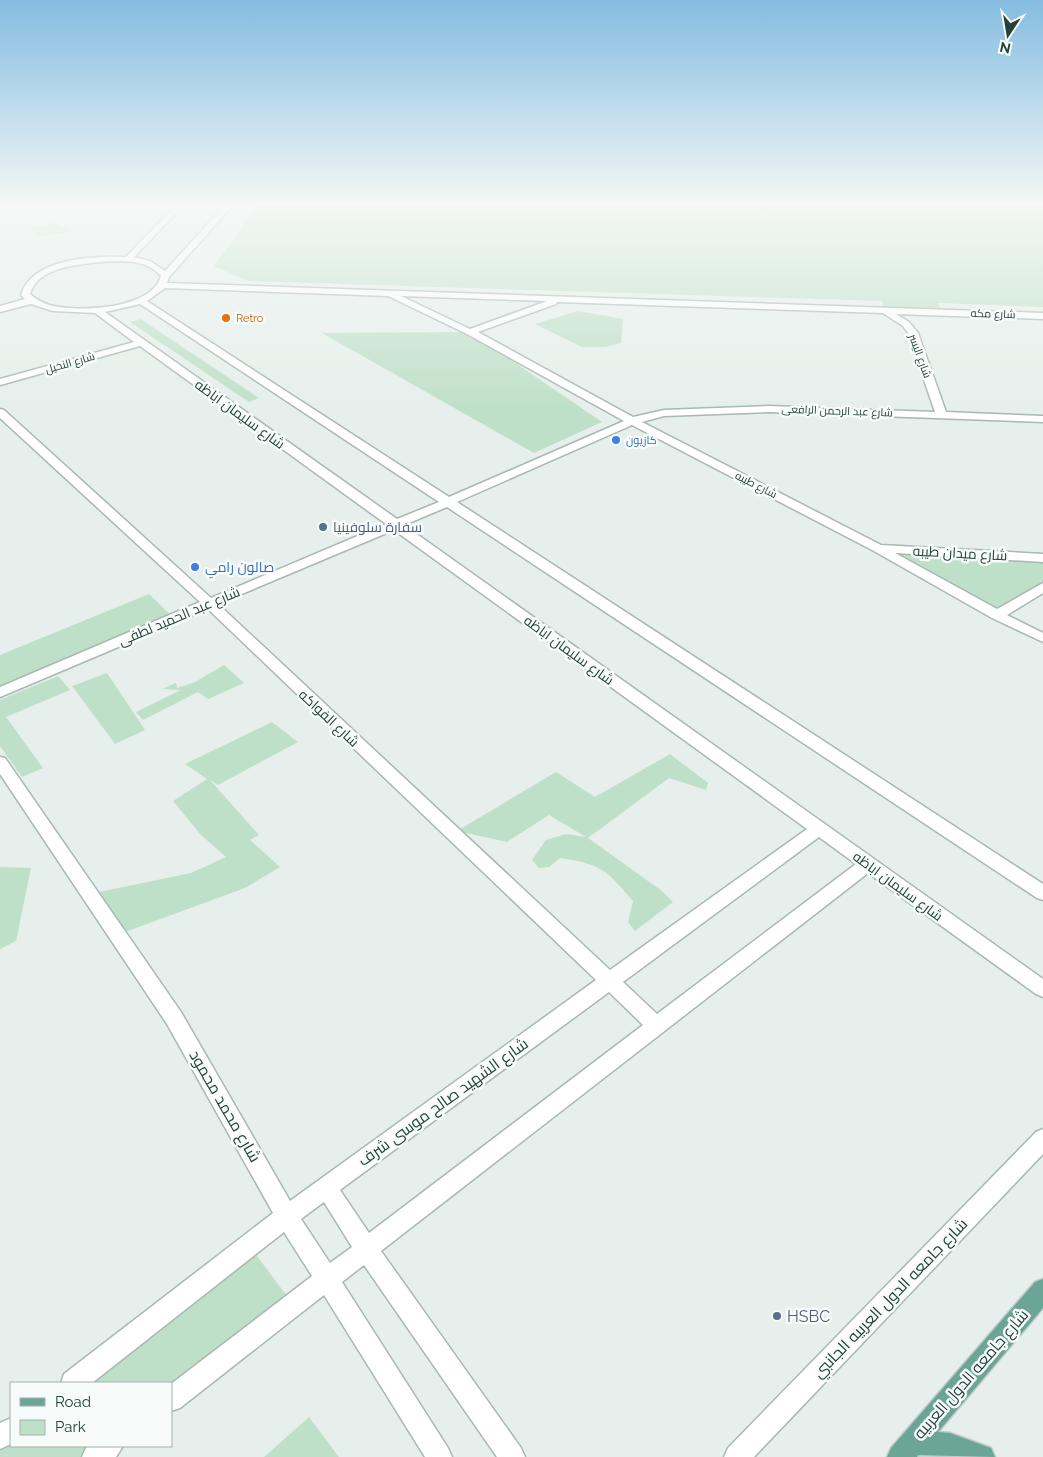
<svg xmlns="http://www.w3.org/2000/svg" width="1043" height="1457" font-family="Raleway,Cairo,sans-serif">
  <style>
    .green { fill: #bfe0c8 }
    .lines { fill: none; stroke-linecap: round; stroke-linejoin: round }
    .minor-casing { stroke: #a8b8b2; stroke-width: 3 }
    .primary-casing { stroke: #c2cac8; stroke-width: 3 }
    .minor { fill: #fff; fill-rule: evenodd }
    .primary { fill: #6aa596; fill-rule: evenodd }
    .food-dot { fill: #e8710a; stroke: #f7fbf9; stroke-width: 2 }
    .shop-dot { fill: #3f7fe0; stroke: #f7fbf9; stroke-width: 2 }
    .service-dot { fill: #5c6f8a; stroke: #f7fbf9; stroke-width: 2 }
    .labels { text-anchor: middle; dominant-baseline: central; stroke-width: 5; stroke-linejoin: round; paint-order: stroke }
    .far-street-label { font-size: 11px; fill: #24423a; stroke: #f7fbf9 }
    .far-food-label { font-size: 11px; fill: #c56008; stroke: #f7fbf9; text-anchor: start }
    .far-shop-label { font-size: 11px; fill: #366cbe; stroke: #f7fbf9; text-anchor: start }
    .street-label { font-size: 14px; fill: #24423a; stroke: #f7fbf9 }
    .service-label { font-size: 14px; fill: #4e5e75; stroke: #f7fbf9; text-anchor: start }
    .shop-label { font-size: 14px; fill: #366cbe; stroke: #f7fbf9; text-anchor: start }
    .near-street-label { font-size: 16px; fill: #24423a; stroke: #f7fbf9 }
    .near-service-label { font-size: 16px; fill: #4e5e75; stroke: #f7fbf9; text-anchor: start }
  </style>
  <rect width="100%" height="100%" fill="#e6efeb"/>
  <path class="green" d="M 258,204 L 1043,204 L 1043,307 L 938,303 L 941,310 L 884,308 L 882,301 L 248,281 L 214,266 Z
    M 54,223 L 75,231 L 41,237 L 30,228 Z
    M 578,311 L 623,319 L 621,343 L 605,347 L 582,347 L 535,324 Z
    M 142,319 L 142,320 L 259,398 L 249,402 L 130,322 Z
    M 470,332 L 602,422 L 534,453 L 322,333 Z
    M 884,550 L 1043,560 L 1043,585 L 997,613 Z
    M 149,594 L 172,616 L 0,687 L 0,655 Z
    M 224,665 L 244,683 L 208,699 L 198,692 L 143,720 L 136,712 L 181,690 L 162,689 L 176,683 L 177,688 L 195,682 Z
    M 107,673 L 145,730 L 115,744 L 72,686 Z
    M 58,676 L 70,690 L 6,717 L 43,768 L 22,777 L 0,746 L 0,700 Z
    M 272,722 L 298,742 L 218,785 L 210,780 L 259,835 L 250,840 L 280,867 L 245,888 L 125,932 L 99,892 L 191,873 L 226,857 L 201,835 L 173,801 L 207,779 L 185,764 Z
    M 670,754 L 708,783 L 706,790 L 669,778 L 588,838 L 662,891 L 673,902 L 635,931 L 628,922 L 633,901 C 606,870 602,864 560,858 L 549,867 L 539,868 L 532,860 L 546,840 L 566,834 L 586,837 L 549,815 L 507,842 L 457,831 L 556,772 L 595,797 Z
    M 0,867 L 31,868 L 16,941 L 0,949 Z
    M 254,1252 L 290,1300 L 171,1390 L 171,1383 L 89,1383 Z
    M 309,1417 L 339,1457 L 264,1457 Z
    M 11,1440 L 11,1446 L 99,1446 L 84,1457 L 0,1457 L 0,1447 Z"/>
  <g class="lines">
    <defs>
      <path id="minor" d="M 6,204 L 15,204 L 0,213 L 0,208 Z
        M 177,204 L 185,204 L 134,257 L 150,261 L 165,271 L 226,204 L 234,204 L 169,277 L 167,283 L 1043,313 L 1043,319 L 896,314 L 909,322 L 918,333 L 946,412 L 1043,416 L 1043,422 L 769,412 L 664,416 L 642,422 L 881,545 L 1043,554 L 1043,562 L 895,553 L 997,609 L 1043,583 L 1043,593 L 1007,615 L 1043,633 L 1043,642 L 992,618 L 874,551 L 632,425 L 457,502 L 1043,884 L 1043,900 L 1037,898 L 447,507 L 404,525 L 1043,979 L 1043,997 L 1036,994 L 868,873 L 381,1251 L 521,1448 L 525,1457 L 497,1457 L 364,1265 L 342,1282 L 448,1448 L 452,1457 L 425,1457 L 324,1295 L 180,1408 L 171,1411 L 171,1384 L 312,1276 L 284,1232 L 92,1383 L 61,1383 L 64,1374 L 273,1213 L 167,1024 L 0,774 L 0,757 L 5,758 L 181,1012 L 290,1201 L 596,980 L 208,609 L 0,697 L 0,687 L 200,602 L 0,418 L 0,409 L 4,410 L 211,598 L 386,524 L 140,346 L 0,385 L 0,379 L 134,342 L 95,313 L 53,311 L 31,304 L 0,312 L 0,306 L 25,299 L 21,295 C 32,258 93,256 126,257 ZM 100,262 C 121,261 146,258 161,276 C 152,309 81,312 54,306 C 44,304 37,300 30,294 C 38,267 76,265 100,262 ZM 165,288 L 388,296 L 467,334 L 624,421 L 449,497 L 147,301 ZM 401,296 L 547,301 L 470,329 ZM 557,302 L 883,313 L 903,326 L 908,333 L 935,412 L 769,406 L 664,410 L 633,417 L 478,332 L 556,304 ZM 140,304 L 439,502 L 397,519 L 105,312 ZM 394,530 L 807,829 L 610,970 L 218,604 ZM 819,837 L 856,864 L 657,1014 L 623,982 ZM 609,992 L 643,1025 L 369,1233 L 340,1190 ZM 324,1202 L 352,1247 L 330,1263 L 301,1219 Z
        M 1043,1129 L 1043,1154 L 754,1457 L 724,1457 L 728,1448 L 1036,1132 Z
        M 11,1418 L 11,1444 L 0,1449 L 0,1423 Z
        M 89,1446 L 123,1446 L 116,1457 L 82,1457 L 86,1448 Z"/>
      <path id="primary" d="M 1043,1279 L 1043,1308 L 938,1432 L 950,1433 L 991,1448 L 995,1457 L 918,1455 L 917,1457 L 887,1457 L 891,1448 L 1035,1282 Z"/>
    </defs>
    <use href="#minor" class="minor-casing"/>
    <use href="#primary" class="primary-casing"/>
    <use href="#minor" class="minor"/>
    <use href="#primary" class="primary"/>
  </g>
  <linearGradient id="sky" x2="0" y2="1"><stop stop-color="#84bce0"/><stop offset="0.5" stop-color="#f4f8f6"/><stop offset="1" stop-color="#f4f8f6" stop-opacity="0"/></linearGradient>
  <rect width="1043" height="408" fill="url(#sky)"/>
  <circle class="food-dot" cx="226" cy="318" r="5"/>
  <g class="shop-dot">
    <circle cx="616" cy="440" r="5"/>
    <circle cx="195" cy="567" r="5"/>
  </g>
  <g class="service-dot">
    <circle cx="323" cy="527" r="5"/>
    <circle cx="777" cy="1316" r="5"/>
  </g>
  <g class="labels">
    <g class="far-street-label">
      <text transform="translate(993 314) rotate(2)">شارع مكه</text>
      <text transform="translate(920 356) rotate(70)">شارع اليسر</text>
      <text transform="translate(70 363) rotate(-16)">شارع النخيل</text>
      <text transform="translate(837 411) rotate(2)">شارع عبد الرحمن الرافعى</text>
      <text transform="translate(756 485) rotate(27)">شارع طيبه</text>
    </g>
    <g class="far-food-label">
      <text x="236" y="318">Retro</text>
    </g>
    <g class="far-shop-label">
      <text x="626" y="440">كازيون</text>
    </g>
    <g class="street-label">
      <text transform="translate(240 414) rotate(36)">شارع سليمان اباظه</text>
      <text transform="translate(960 553) rotate(3)">شارع ميدان طيبه</text>
      <text transform="translate(179 616) rotate(-23)">شارع عبد الحميد لطفى</text>
      <text transform="translate(569 650) rotate(36)">شارع سليمان اباظه</text>
      <text transform="translate(329 718) rotate(43)">شارع الفواكه</text>
      <text transform="translate(898 886) rotate(36)">شارع سليمان اباظه</text>
    </g>
    <g class="service-label">
      <text x="333" y="527">سفارة سلوفينيا</text>
    </g>
    <g class="shop-label">
      <text x="205" y="567">صالون رامي</text>
    </g>
    <g class="near-street-label">
      <text transform="translate(443 1102) rotate(-36)">شارع الشهيد صالح موسى شرف</text>
      <text transform="translate(225 1106) rotate(60)">شارع محمد محمود</text>
      <text transform="translate(890 1298) rotate(-46)">شارع جامعه الدول العربيه الجانبي</text>
      <text transform="translate(971 1374) rotate(-49)">شارع جامعه الدول العربيه</text>
    </g>
    <g class="near-service-label">
      <text x="787" y="1316">HSBC</text>
    </g>
  </g>
  <rect x="10" y="1382" width="162" height="65" fill="#f7fbf9" stroke="#a3b1ad"/>
  <rect x="20" y="1398" width="25" height="8" fill="#6aa596" stroke="#a3b1ad"/>
  <text x="55" y="1407" font-size="15" fill="#24423a">Road</text>
  <rect x="20" y="1420" width="25" height="15" fill="#bfe0c8" stroke="#a3b1ad"/>
  <text x="55" y="1432" font-size="15" fill="#24423a">Park</text>
  <g transform="translate(1008 35) rotate(192)" stroke="#f7fbf9" stroke-width="4" paint-order="stroke">
  <path d="M0-4L9 19L0 12L-9 19Z" fill="#24423a"/>
  <text y="-8" font-size="14" font-weight="bold" text-anchor="middle" fill="#24423a">N</text>
  </g>
</svg>
